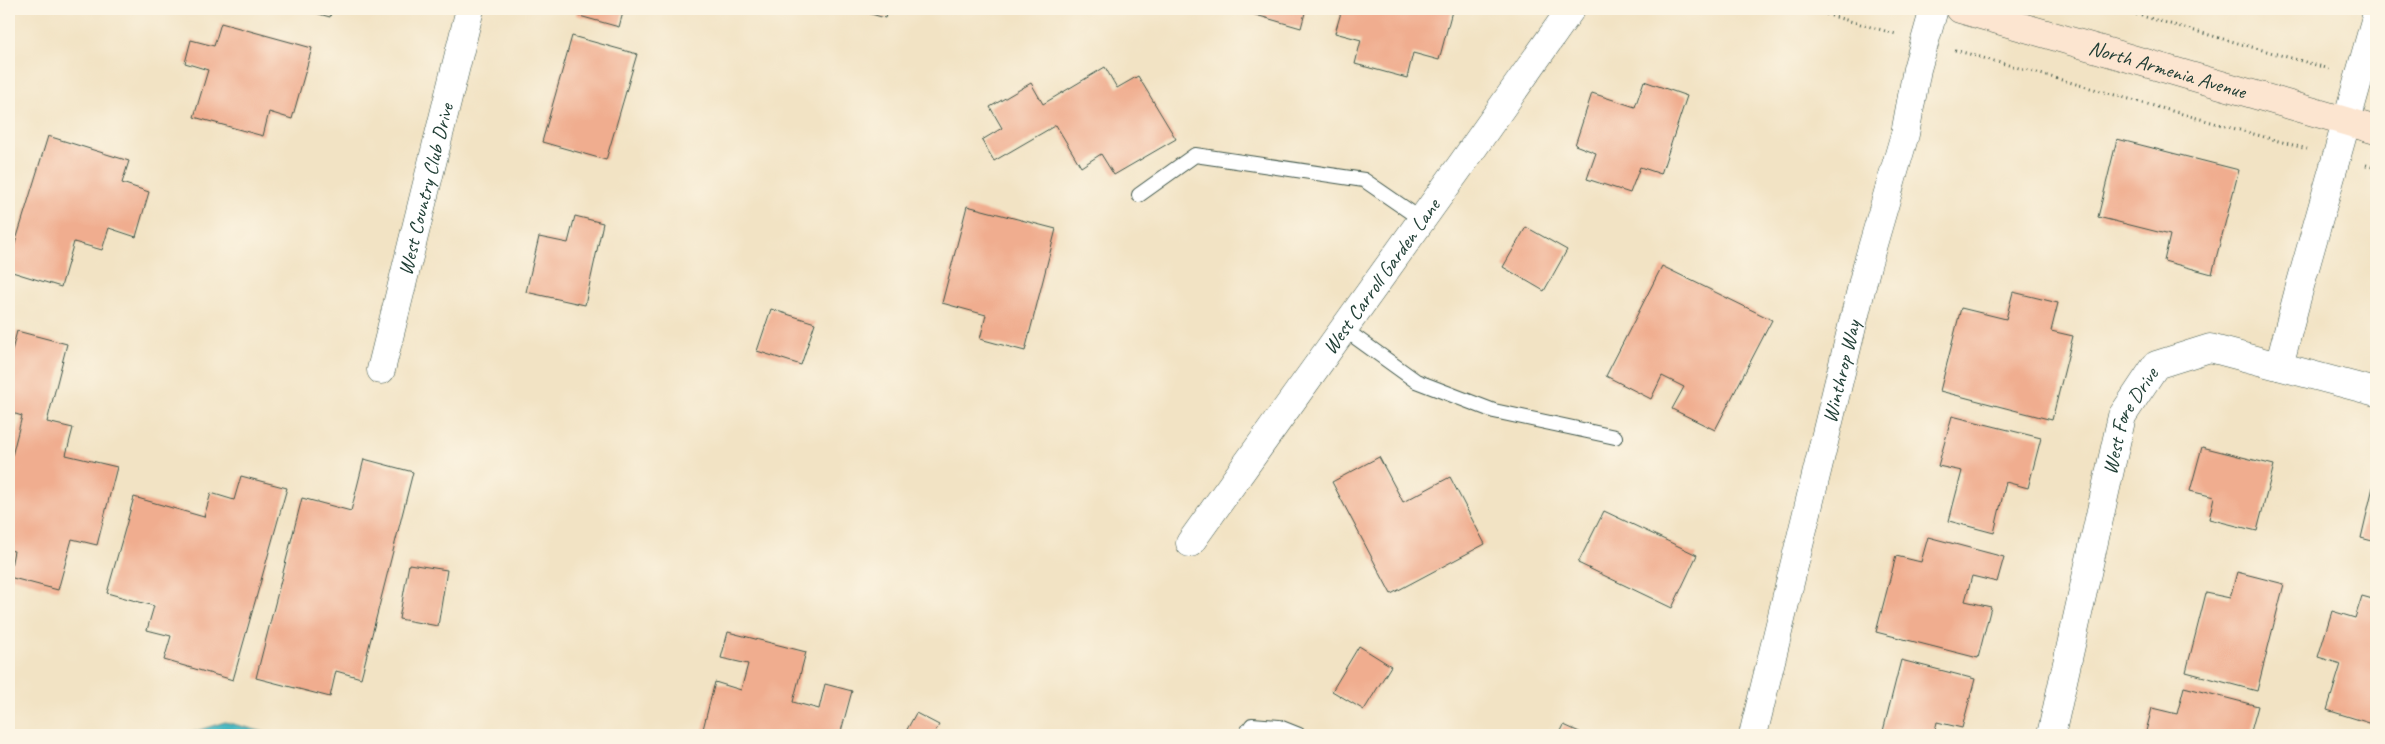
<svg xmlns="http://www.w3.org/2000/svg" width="2385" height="744" font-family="Caveat,sans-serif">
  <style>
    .water { fill: #48b7c1; stroke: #347a7a }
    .building { fill: #f0ad8f }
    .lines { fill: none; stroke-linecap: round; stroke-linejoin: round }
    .lane-casing { stroke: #3f564a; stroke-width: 16 }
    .street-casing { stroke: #3f564a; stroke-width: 29 }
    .secondary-casing { stroke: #3f564a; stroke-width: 29 }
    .path { stroke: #3f564a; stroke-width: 3; stroke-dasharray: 1 4; stroke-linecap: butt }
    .lane { stroke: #fff; stroke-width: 14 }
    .street { stroke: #fff; stroke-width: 28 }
    .secondary { stroke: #fce5d0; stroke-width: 28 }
    .labels { text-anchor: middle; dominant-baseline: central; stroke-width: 5; stroke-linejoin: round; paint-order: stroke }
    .street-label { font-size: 21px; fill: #1f3d34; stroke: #fcf5e5 }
  </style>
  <rect width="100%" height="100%" fill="#fcf5e5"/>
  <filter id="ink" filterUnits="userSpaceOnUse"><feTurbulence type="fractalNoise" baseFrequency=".02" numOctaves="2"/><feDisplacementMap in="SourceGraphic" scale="10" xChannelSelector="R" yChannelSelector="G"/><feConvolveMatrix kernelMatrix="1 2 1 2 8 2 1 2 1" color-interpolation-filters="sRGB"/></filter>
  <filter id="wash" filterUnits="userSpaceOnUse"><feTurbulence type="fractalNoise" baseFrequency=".0096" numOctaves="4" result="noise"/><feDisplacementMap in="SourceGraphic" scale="20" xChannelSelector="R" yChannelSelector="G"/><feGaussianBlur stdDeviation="1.12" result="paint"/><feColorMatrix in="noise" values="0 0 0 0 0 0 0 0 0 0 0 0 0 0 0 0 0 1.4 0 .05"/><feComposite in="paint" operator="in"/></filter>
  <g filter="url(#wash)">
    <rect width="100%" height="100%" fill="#f2e3c4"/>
    <path class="water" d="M 225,722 L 276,735 L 183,735 Z"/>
    <g id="blocks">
      <path class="building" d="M 301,9 L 332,9 L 330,17 Z
        M 577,9 L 624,9 L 619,27 L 576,15 Z
        M 854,9 L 888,9 L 885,18 Z
        M 1235,9 L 1306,9 L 1301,28 Z
        M 1342,9 L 1442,9 L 1452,11 L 1439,60 L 1413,53 L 1407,78 L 1355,64 L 1361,40 L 1335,33 Z
        M 221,23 L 312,48 L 292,119 L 269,112 L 263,136 L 194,117 L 208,70 L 185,63 L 191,40 L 214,46 Z
        M 572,36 L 637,54 L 606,160 L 542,142 Z
        M 1105,67 L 1117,88 L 1138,76 L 1176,139 L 1114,175 L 1101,154 L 1081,167 L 1056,125 L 994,161 L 982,140 L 1002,128 L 990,107 L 1031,83 L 1043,104 Z
        M 1644,81 L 1687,96 L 1661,174 L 1640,167 L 1630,193 L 1587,179 L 1596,153 L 1575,145 L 1592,93 L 1635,107 Z
        M 48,136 L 129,161 L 122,183 L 149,192 L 136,237 L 109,228 L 102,250 L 74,242 L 61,287 L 9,271 L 9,263 Z
        M 2117,139 L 2239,170 L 2212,274 L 2164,261 L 2170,235 L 2098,217 Z
        M 967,206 L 1056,229 L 1025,351 L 980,339 L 986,315 L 942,303 Z
        M 575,216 L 603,223 L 585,305 L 526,292 L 539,237 L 568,243 Z
        M 1526,227 L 1567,250 L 1544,291 L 1503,267 Z
        M 1662,266 L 1772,320 L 1715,430 L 1672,409 L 1684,387 L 1662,376 L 1651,399 L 1606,376 Z
        M 2013,292 L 2058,303 L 2051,331 L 2073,336 L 2052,420 L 1940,391 L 1961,308 L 2006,319 Z
        M 771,309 L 815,323 L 801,365 L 757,351 Z
        M 17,331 L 67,344 L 47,422 L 73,428 L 66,455 L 117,467 L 97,545 L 72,539 L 58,590 L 9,577 L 14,551 L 9,550 L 9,468 L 22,416 L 9,412 L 9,362 Z
        M 1952,416 L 2041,438 L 2028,488 L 2006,482 L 1994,533 L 1949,521 L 1962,471 L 1938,466 Z
        M 2202,447 L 2274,465 L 2257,531 L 2209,519 L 2214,497 L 2190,491 Z
        M 1379,457 L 1403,502 L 1450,477 L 1485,544 L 1391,594 L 1332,482 Z
        M 364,459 L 413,472 L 361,678 L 336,671 L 330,697 L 256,678 L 302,498 L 351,511 Z
        M 241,476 L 287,488 L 233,680 L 164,660 L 171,636 L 147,630 L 154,606 L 107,593 L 134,497 L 204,517 L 211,493 L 234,500 Z
        M 2373,487 L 2376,488 L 2376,542 L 2361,538 Z
        M 1604,511 L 1697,555 L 1672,608 L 1578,563 Z
        M 1928,537 L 2004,557 L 1997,582 L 1972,576 L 1965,601 L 1991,607 L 1978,658 L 1876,632 L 1896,556 L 1921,562 Z
        M 409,564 L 447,570 L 438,626 L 399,619 Z
        M 2237,572 L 2284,584 L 2257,691 L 2186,672 L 2206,593 L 2230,598 Z
        M 2362,596 L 2376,600 L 2376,725 L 2327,710 L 2341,664 L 2318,657 L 2332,611 L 2355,618 Z
        M 728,632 L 806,652 L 793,702 L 819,709 L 825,684 L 852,691 L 840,735 L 711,735 L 702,733 L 715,682 L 741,690 L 748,664 L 721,658 Z
        M 1359,646 L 1391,666 L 1364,710 L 1332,691 Z
        M 1901,660 L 1975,679 L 1962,728 L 1937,722 L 1934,735 L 1882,735 Z
        M 2184,687 L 2258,706 L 2250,735 L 2145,735 L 2152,708 L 2177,714 Z
        M 916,713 L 939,725 L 933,735 L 904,735 Z
        M 1564,725 L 1586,735 L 1559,735 Z
        M 2343,730 L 2359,735 L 2341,735 Z"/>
    </g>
  </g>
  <g filter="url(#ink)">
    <use href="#blocks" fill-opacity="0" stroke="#3f564a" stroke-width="1"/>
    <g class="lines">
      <defs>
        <path id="lane" d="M 1139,195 L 1195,155 L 1364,180 L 1422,220
          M 1344,329 L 1416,381 L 1494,411 L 1615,437
          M 1245,735 L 1252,725 L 1279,727 L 1299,735"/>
        <g id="street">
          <path d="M 2279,366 L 2300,286 L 2376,17"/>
          <path id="s1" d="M 381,370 L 470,9"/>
          <path id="s2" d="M 1190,543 L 1464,161 L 1571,9"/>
          <path id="s3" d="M 1753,735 L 1867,265 L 1905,134 L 1917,69 L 1934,9"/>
          <path id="s4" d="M 2051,735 L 2122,416 L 2156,365 L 2210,348 L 2376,392"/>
        </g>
        <g id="secondary">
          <path id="s5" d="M 1960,9 L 2376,130"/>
        </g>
      </defs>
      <use href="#lane" class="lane-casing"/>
      <use href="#street" class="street-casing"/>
      <use href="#secondary" class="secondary-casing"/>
      <path class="path" d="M 1807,9 L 1896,34
        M 2117,9 L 2330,69
        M 1955,50 L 2307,149
        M 2366,165 L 2376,168"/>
      <use href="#lane" class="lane"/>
      <use href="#street" class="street"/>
      <use href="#secondary" class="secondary"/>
    </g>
  </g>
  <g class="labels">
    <g class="street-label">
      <text stroke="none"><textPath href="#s5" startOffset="216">North Armenia Avenue</textPath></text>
      <text stroke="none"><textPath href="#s1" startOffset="186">West Country Club Drive</textPath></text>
      <text stroke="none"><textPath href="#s2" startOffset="328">West Carroll Garden Lane</textPath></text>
      <text stroke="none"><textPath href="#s3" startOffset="374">Winthrop Way</textPath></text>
      <text stroke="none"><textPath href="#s4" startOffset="325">West Fore Drive</textPath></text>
    </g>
  </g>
  <rect width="2385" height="744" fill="none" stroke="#fcf5e5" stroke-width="30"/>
</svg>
